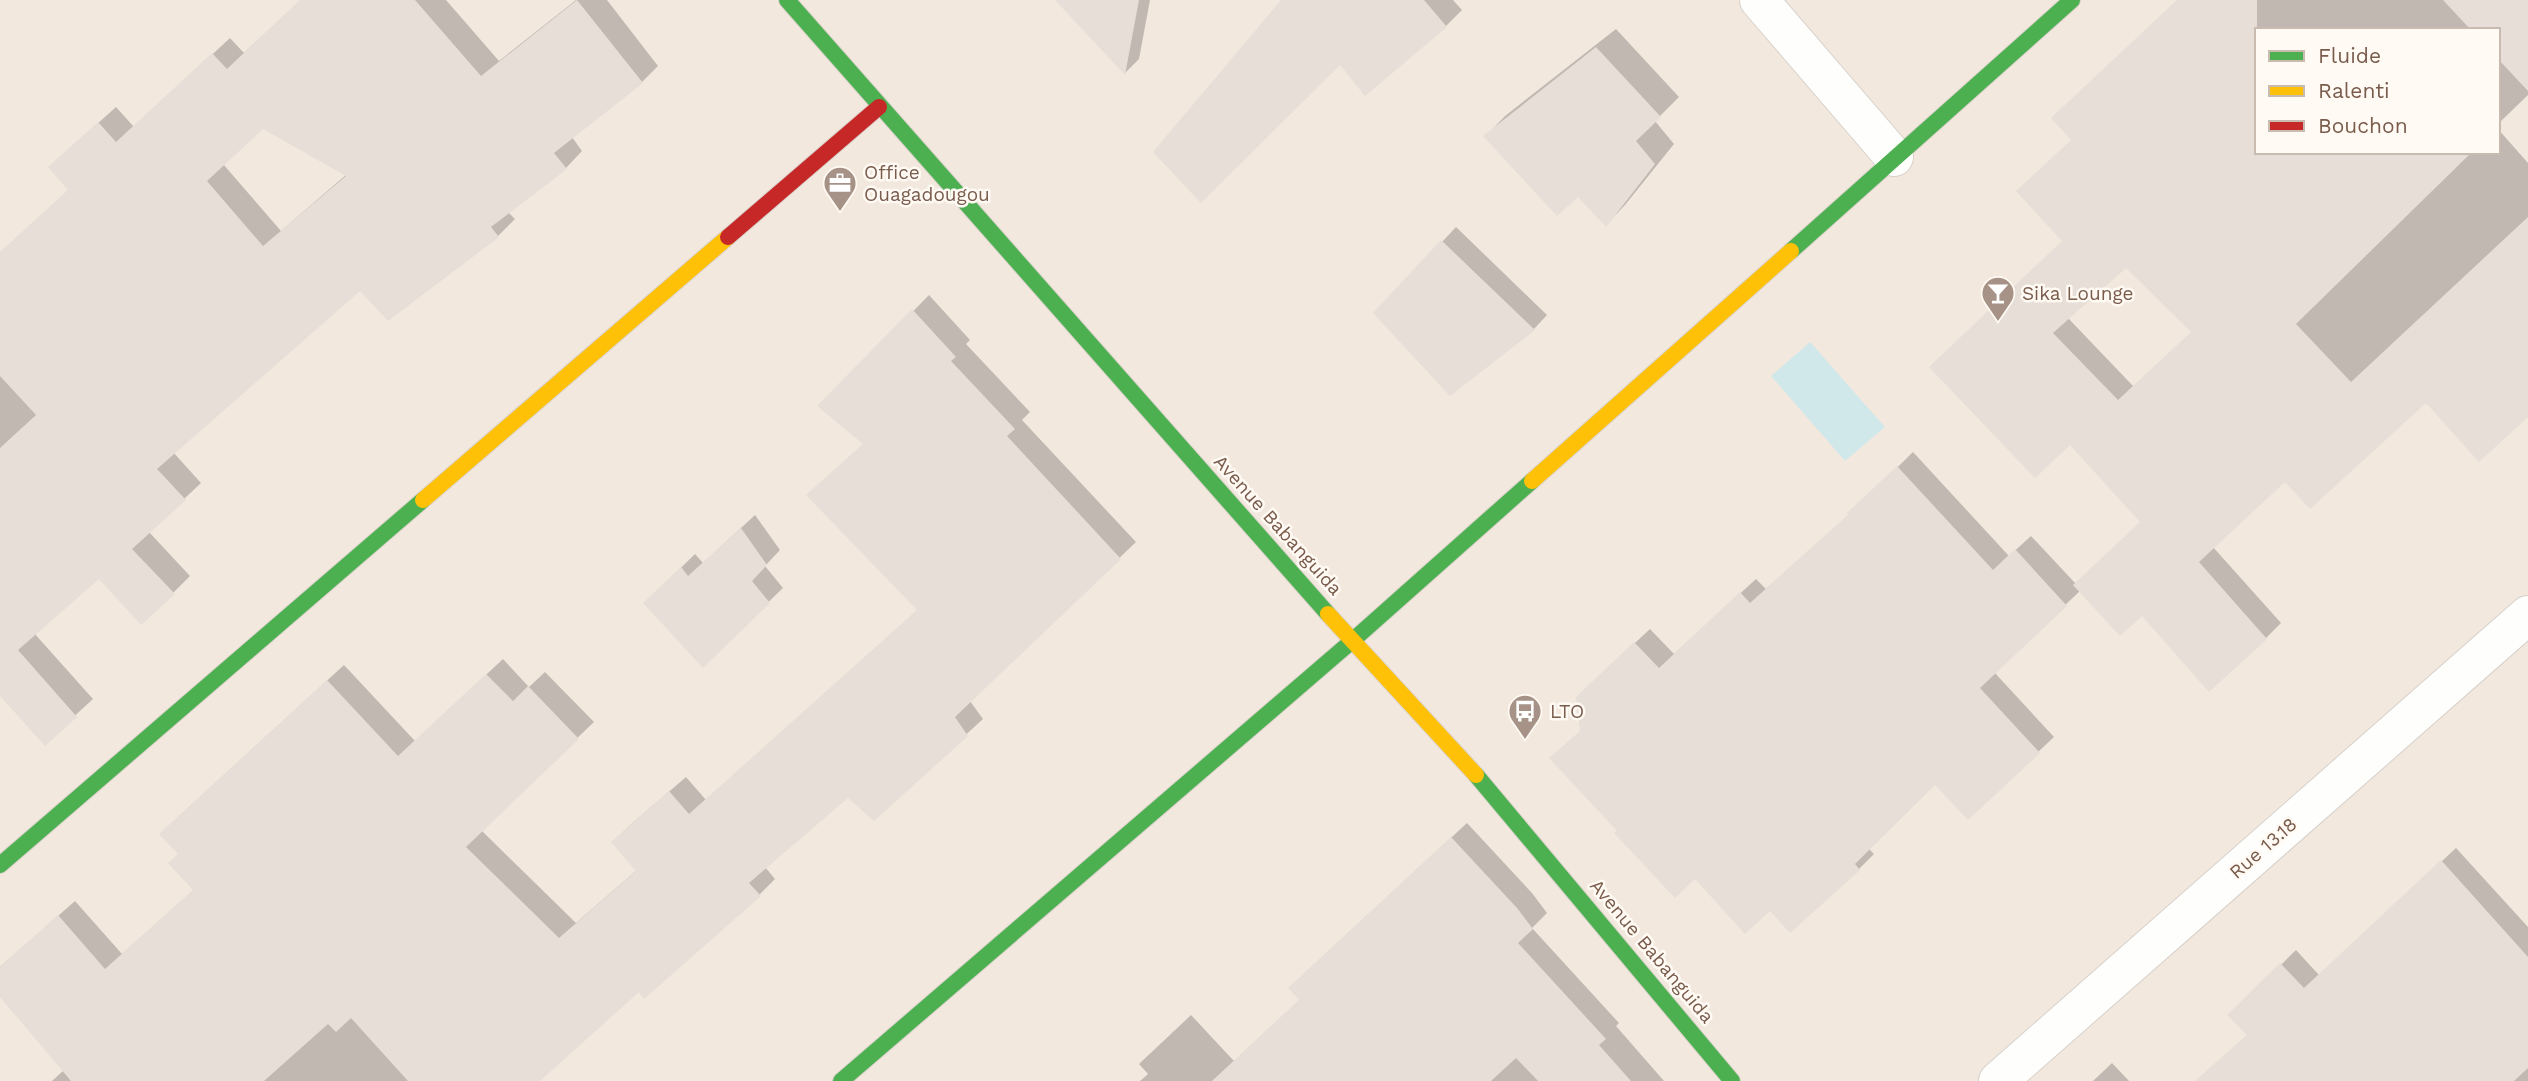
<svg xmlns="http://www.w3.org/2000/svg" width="2528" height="1081" font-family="'Work Sans',sans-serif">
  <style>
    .residential { fill: #f2e8de; fill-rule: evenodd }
    .water { fill: #d0e8ea }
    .shadow { fill: #0003; fill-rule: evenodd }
    .building { fill: #e6ded7; fill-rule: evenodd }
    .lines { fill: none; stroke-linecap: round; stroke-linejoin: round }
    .street-casing { stroke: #d7d1cb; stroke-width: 40 }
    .fast-casing { stroke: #d9d2cb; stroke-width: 18 }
    .slow-casing { stroke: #d9d2cb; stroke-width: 18 }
    .jam-casing { stroke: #d9d2cb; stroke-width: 18 }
    .street { stroke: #fefefd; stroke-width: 38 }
    .fast { stroke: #4caf50; stroke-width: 16 }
    .slow { stroke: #ffc107; stroke-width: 16 }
    .jam { stroke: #c62828; stroke-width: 16 }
    .labels { text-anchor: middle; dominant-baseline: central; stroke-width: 5; stroke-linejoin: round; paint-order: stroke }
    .poi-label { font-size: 19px; fill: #7a5c4d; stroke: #fffaf3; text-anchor: start }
    .street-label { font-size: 19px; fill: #7a5c4d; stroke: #fffaf3 }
  </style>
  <rect width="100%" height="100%" fill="#f9f5f0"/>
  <path class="residential" d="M 0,0 L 2528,0 L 2528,1081 L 0,1081 ZM 2257,30 L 2498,30 L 2498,152 L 2257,152 Z"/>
  <path class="water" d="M 1810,342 L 1885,427 L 1845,461 L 1771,376 Z"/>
  <path class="shadow" d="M 301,0 L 446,0 L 499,61 L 576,0 L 607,0 L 658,66 L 642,82 L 572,137 L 582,151 L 566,168 L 509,213 L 515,219 L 498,236 L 388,319 L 361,288 L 173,452 L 201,483 L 149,532 L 190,576 L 173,593 L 99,577 L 34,633 L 93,699 L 45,743 L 0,693 L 0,253 L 70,189 L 67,151 L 116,107 L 134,127 L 230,38 L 244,53 ZM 263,126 L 347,174 L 281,231 L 223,164 Z
    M 1058,0 L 1150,0 L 1139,59 L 1125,73 Z
    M 1283,0 L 1453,0 L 1462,10 L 1446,26 Z
    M 2179,0 L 2528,0 L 2528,95 L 2498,124 L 2498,30 L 2257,30 L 2257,152 L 2498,152 L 2498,129 L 2528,163 L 2528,414 L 2426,401 L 2285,480 L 2213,547 L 2281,623 L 2266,638 L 2142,613 L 2080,591 L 1994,672 L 2054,737 L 1968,818 L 1935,783 L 1868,848 L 1874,854 L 1859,869 L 1770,908 L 1695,877 L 1619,831 L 1582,730 L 1593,682 L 1650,629 L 1674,654 L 1756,579 L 1766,589 L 1850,514 L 1913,452 L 2009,556 L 2031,536 L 2076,584 L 2142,522 L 2071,443 L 2035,476 L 2064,241 L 2073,139 ZM 2126,265 L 2193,332 L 2134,387 L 2068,318 Z
    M 1616,29 L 1679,97 L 1655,121 L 1674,144 L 1625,205 L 1606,225 L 1579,195 L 1486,136 L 1505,116 Z
    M 1456,227 L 1547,315 L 1534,329 L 1376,313 Z
    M 929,295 L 970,340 L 966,344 L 1030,412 L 1022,420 L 1136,542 L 970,701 L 983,719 L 874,819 L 848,795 L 765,867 L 775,879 L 759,895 L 639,990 L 538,1081 L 52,1081 L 64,1070 L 0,994 L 0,967 L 75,901 L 122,954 L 195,889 L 180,854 L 177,818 L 344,665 L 415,741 L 503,659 L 529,687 L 545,672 L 594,722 L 481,830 L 576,923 L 637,870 L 613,842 L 629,826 L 686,777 L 706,800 L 919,609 L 865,443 L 820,406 Z
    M 755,515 L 780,550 L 765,566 L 783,588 L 703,665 L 645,603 L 695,554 L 703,563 Z
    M 1467,823 L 1532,893 L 1547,913 L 1532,928 L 1619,1023 L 1616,1026 L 1664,1081 L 1140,1081 L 1148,1074 L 1139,1064 L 1191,1015 L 1234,1061 L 1301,999 L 1305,973 Z
    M 2456,848 L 2528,927 L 2528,1081 L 2196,1081 L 2249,1034 L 2230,1015 L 2296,950 L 2319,975 Z
    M 2112,1063 L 2129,1081 L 2093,1081 Z"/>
  <path class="building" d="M 300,0 L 415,0 L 481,76 L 577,0 L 643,83 L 554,153 L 567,169 L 491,227 L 499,237 L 388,321 L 360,291 L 157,469 L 186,500 L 132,549 L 175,594 L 141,625 L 99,579 L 18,650 L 77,717 L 45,746 L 0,696 L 0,448 L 36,415 L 0,376 L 0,252 L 68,190 L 48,167 L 98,122 L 116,142 L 212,53 L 227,69 ZM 263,129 L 346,176 L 263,246 L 207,181 Z
    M 1055,0 L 1139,0 L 1125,75 Z
    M 1281,0 L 1424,0 L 1447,27 L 1365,96 L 1340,65 L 1201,203 L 1153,152 Z
    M 2177,0 L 2257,0 L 2257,152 L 2472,152 L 2296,324 L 2351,382 L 2528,217 L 2528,417 L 2479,462 L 2426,403 L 2310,509 L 2285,482 L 2199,562 L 2267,639 L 2209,692 L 2142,616 L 2120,636 L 2073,585 L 2140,522 L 2070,445 L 2035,478 L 1929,367 L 2062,241 L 2016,191 L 2071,140 L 2051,118 ZM 2126,268 L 2191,332 L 2118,400 L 2053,333 Z
    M 2443,0 L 2528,0 L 2528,91 L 2498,59 L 2498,30 L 2471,30 Z
    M 1596,47 L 1661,117 L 1636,141 L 1655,164 L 1606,227 L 1578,197 L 1557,216 L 1483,136 Z
    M 1441,240 L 1535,330 L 1450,396 L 1373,313 Z
    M 912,309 L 956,357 L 951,361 L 1015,429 L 1007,436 L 1121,559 L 955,717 L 968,736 L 874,821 L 848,798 L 749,883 L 761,896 L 644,999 L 639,992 L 540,1081 L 408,1081 L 351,1018 L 336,1032 L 328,1024 L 264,1081 L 71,1081 L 0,997 L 0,967 L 58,915 L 105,969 L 193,890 L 168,863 L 178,854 L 159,834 L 327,680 L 398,756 L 486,674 L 513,701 L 528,686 L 579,739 L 466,847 L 559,938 L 636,871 L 611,842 L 669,791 L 689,814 L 917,610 L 806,495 L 863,444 L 817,406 Z
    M 1897,466 L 1993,570 L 2015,549 L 2067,606 L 1980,688 L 2040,753 L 1968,820 L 1935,785 L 1855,864 L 1860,870 L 1790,933 L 1770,911 L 1745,934 L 1695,879 L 1675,898 L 1614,833 L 1617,831 L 1549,758 L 1580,731 L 1576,697 L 1634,642 L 1659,668 L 1740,592 L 1750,603 L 1848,515 L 1847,513 Z
    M 741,528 L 767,565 L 752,581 L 770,603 L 703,668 L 643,603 L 681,567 L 688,576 Z
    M 1451,837 L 1517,908 L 1533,929 L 1518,943 L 1606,1039 L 1599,1045 L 1631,1081 L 1538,1081 L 1516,1058 L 1491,1081 L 1212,1081 L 1299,1000 L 1288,988 Z
    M 2441,860 L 2528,957 L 2528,1068 L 2514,1081 L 2195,1081 L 2247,1035 L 2227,1015 L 2280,963 L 2304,988 Z"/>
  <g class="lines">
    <defs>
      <path id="street" d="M 1759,0 L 1894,157
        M 1998,1081 L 2528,615"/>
      <path id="fast" d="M 787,0 L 1328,614
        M 1791,251 L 2072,0
        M 1476,775 L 1732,1081
        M 0,865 L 423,500
        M 841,1081 L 1352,641 L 1532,481"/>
      <path id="slow" d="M 1532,481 L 1791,251
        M 423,500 L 728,237
        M 1328,614 L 1476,775"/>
      <path id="jam" d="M 728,237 L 879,107"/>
    </defs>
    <use href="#street" class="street-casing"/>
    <use href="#fast" class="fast-casing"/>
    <use href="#slow" class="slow-casing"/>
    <use href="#jam" class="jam-casing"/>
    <use href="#street" class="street"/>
    <use href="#fast" class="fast"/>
    <use href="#slow" class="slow"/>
    <use href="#jam" class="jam"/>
  </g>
  <defs>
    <symbol id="office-pin" viewBox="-11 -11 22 30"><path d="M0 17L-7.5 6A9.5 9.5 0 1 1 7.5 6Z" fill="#a69286" stroke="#fffaf3"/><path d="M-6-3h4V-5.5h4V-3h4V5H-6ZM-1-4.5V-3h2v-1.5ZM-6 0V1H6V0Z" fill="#fff"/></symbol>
    <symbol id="bar-pin" viewBox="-11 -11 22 30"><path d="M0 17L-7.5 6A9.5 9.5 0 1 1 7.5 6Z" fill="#a69286" stroke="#fffaf3"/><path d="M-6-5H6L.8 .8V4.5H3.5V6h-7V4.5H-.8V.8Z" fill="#fff"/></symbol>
    <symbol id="bus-pin" viewBox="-11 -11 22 30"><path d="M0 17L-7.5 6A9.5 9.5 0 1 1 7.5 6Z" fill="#a69286" stroke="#fffaf3"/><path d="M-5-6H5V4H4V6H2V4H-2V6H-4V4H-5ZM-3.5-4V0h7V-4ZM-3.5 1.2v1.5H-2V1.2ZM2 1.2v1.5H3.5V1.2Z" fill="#fff"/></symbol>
  </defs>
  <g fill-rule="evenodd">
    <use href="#office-pin" x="821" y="164" width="38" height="52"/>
    <use href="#bar-pin" x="1979" y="274" width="38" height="52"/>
    <use href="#bus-pin" x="1506" y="692" width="38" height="52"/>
  </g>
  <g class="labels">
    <g class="poi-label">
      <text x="864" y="172">Office<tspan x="864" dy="22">Ouagadougou</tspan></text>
      <text x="2022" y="293">Sika Lounge</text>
      <text x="1550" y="711">LTO</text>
    </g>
    <g class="street-label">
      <text transform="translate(1278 525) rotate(48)">Avenue Babanguida</text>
      <text transform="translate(2263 848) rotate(-41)">Rue 13.18</text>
      <text transform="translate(1652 951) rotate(50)">Avenue Babanguida</text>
    </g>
  </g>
  <rect x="2255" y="28" width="245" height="126" fill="#fffaf3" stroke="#cabbb1" stroke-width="2"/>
  <rect x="2269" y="51" width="35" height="10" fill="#4caf50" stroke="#cabbb1" stroke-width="2"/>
  <text x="2318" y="63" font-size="21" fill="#7a5c4d">Fluide</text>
  <rect x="2269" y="86" width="35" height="10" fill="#ffc107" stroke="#cabbb1" stroke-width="2"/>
  <text x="2318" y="98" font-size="21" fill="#7a5c4d">Ralenti</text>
  <rect x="2269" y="121" width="35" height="10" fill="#c62828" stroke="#cabbb1" stroke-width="2"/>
  <text x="2318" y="133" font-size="21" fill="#7a5c4d">Bouchon</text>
</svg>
